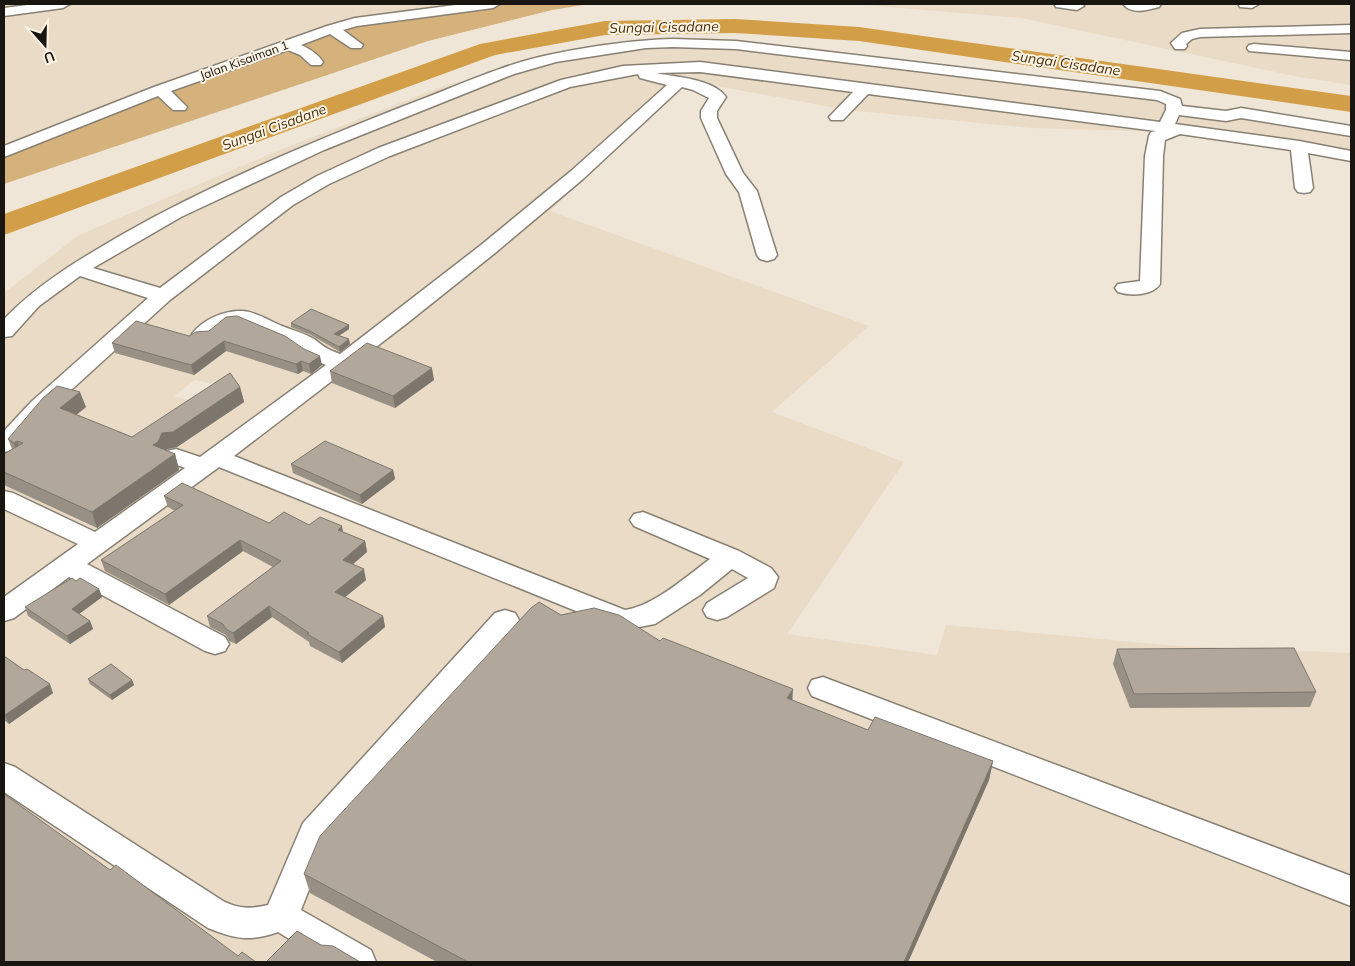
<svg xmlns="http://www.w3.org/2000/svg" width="1355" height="966" font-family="Mulish,sans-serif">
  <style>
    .built { fill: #e9dbc6; fill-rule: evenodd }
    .green { fill: #d5b27b }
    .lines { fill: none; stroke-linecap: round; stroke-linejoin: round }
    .river { fill: #d29f48; fill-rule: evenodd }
    .minor-casing { stroke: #888073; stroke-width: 3 }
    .minor { fill: #fff; fill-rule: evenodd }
    .wall { fill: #989085 }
    .shaded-wall { fill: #7c766c }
    .building { fill: #b1a89b; stroke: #7c766c }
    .labels { text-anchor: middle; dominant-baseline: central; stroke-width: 4; stroke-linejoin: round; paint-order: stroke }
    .far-street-label { font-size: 12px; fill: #191511; stroke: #fdf3e5 }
    .far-water-label { font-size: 14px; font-style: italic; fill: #453009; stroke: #fdf3e5 }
  </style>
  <rect width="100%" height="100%" fill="#efe6d8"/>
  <path class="built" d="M 4,4 L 507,4 L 337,24 L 146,92 L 4,149 Z
    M 853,4 L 1351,4 L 1351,85 L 1299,77 L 1021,18 Z
    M 700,38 L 815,48 L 1351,129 L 1351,159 L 1295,146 L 1175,132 L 1030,128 L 847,110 L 684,80 L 550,211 L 869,326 L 772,412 L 904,462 L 787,634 L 937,655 L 946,625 L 1177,646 L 1351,653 L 1351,962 L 4,962 L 4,293 L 79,235 L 275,152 L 438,88 L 531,61 L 594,46 ZM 195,380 L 220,386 L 211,407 L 174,396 Z"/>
  <path class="green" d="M 507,4 L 590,4 L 552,10 L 428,41 L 4,184 L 4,149 L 146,92 L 337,24 Z"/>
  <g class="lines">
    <path class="river" d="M 735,19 L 859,27 L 1351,96 L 1351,112 L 859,41 L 735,33 L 605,35 L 495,55 L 4,235 L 4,214 L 480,44 L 605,21 Z"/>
    <defs>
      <path id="minor" d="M 35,4 L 70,4 L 63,8 L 4,16 L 4,8 Z
        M 463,4 L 500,4 L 493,8 L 357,26 L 343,30 L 363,45 L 361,48 L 351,48 L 330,34 L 301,45 C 310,49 318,54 323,62 L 321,65 L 311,65 L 300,55 L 288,50 L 171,91 L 187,107 L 185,110 L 173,110 L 158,96 L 4,157 L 4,146 L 154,87 L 327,26 L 355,18 Z
        M 1054,4 L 1082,4 L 1084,6 L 1077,10 L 1056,7 Z
        M 1123,4 L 1161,4 L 1159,7 C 1147,10 1132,15 1123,4 Z
        M 1238,4 L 1259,4 L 1252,8 L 1240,7 Z
        M 1351,25 L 1351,33 L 1200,37 L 1192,39 L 1186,44 L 1187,46 L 1185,49 L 1175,49 L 1171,43 L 1182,33 L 1200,29 Z
        M 673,39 L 736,41 L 1160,91 L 1180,99 L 1182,106 L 1226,111 L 1241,108 L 1351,126 L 1351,136 L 1241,118 L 1226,121 L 1179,115 L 1175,124 L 1299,141 L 1351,151 L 1351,161 L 1308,153 L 1313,188 L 1310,192 L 1304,193 L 1298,192 L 1295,188 L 1291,150 L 1180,134 L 1165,140 L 1163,156 L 1160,284 C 1152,296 1131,296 1118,292 L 1115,288 L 1118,284 L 1140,281 L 1145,156 L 1149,136 L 1151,132 L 1156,131 L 868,94 L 843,120 L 831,120 L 829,117 L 853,92 L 700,72 L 656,73 C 675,77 714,79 726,97 L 717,111 L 717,118 L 743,173 L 757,191 L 777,255 L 774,259 L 767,261 L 760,259 L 757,255 L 739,192 L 726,174 L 701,118 L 701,111 L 709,98 L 693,90 L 682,87 L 583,179 L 495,253 L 406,324 L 234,456 L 625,610 C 654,606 687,576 710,559 L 634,526 L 630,520 L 634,514 L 643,512 L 739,551 L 771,568 L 778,577 L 774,588 L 727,617 L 717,620 L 707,617 L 703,610 L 707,603 L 748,578 L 732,569 L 700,595 L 655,624 L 623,630 L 219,467 L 87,564 L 225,637 L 229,644 L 225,651 L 215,654 L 205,651 L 69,577 L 14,618 L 4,621 L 4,597 L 78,544 L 4,509 L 4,491 L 13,493 L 95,532 L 185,468 L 167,461 L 164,456 L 167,451 L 176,449 L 200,457 L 326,365 L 307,357 L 298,349 L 288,344 L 240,324 L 228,325 L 211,339 L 203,340 L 195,339 L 192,334 C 203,319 225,310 243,311 C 256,312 270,321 282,326 C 292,330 304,333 314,339 C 324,347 327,349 340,354 L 481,245 L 571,171 L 667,85 L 640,78 L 638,74 L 570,87 L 390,156 L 329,184 L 293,205 L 170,300 L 47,412 L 13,450 L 4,452 L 4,431 L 31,402 L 148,298 L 80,276 L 39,306 L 12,336 L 4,337 L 4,319 C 39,283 80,259 123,234 C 213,183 308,144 404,106 C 453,88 502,64 553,54 C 592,46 633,40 673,39 ZM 673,47 L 736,49 L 1157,100 L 1166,104 L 1166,110 L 1160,122 L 700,62 L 623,66 L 561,80 L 378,148 L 317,176 L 281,197 L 160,288 L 93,268 L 181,217 L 324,150 L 514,74 L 556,62 L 646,48 Z
        M 1254,44 L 1351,52 L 1351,60 L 1249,51 L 1247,48 L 1249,45 Z
        M 505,610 L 515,613 L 519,620 L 515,627 L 328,841 L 301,910 L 371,950 L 376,962 L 327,962 L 278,932 C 250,942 235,939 208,928 L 4,792 L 4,763 L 15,767 L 223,901 C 239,909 251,909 268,905 L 303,823 L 495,613 Z
        M 823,677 L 1351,876 L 1351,906 L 812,696 L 808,688 L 812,680 Z"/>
    </defs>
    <use href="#minor" class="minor-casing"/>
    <use href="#minor" class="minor"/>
  </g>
  <path class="wall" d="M 291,323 L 349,325 L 349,329 L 339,336 L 350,344 L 340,352 L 311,335 L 291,327 Z
    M 189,336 L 304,349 L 322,365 L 311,374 L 303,371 L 298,374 L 226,351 L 194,375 L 115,353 L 112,343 Z
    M 330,371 L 434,380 L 395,408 L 332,383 Z
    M 240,387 L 244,402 L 177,447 L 167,449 L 166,450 L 175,454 L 179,470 L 97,528 L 4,485 L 4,454 L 12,449 L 8,439 L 86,407 L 76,415 L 132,437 Z
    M 291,464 L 393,470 L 395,479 L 362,504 L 293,473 Z
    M 164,496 L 269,523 L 309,525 L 343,532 L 365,541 L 367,552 L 353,564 L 366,580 L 345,597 L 383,616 L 385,627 L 342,663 L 310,646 L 309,642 L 272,617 L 236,644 L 229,641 L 226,635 L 210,627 L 207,616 L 273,567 L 243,551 L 169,605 L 105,571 L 101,560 L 175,511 L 168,507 Z
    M 76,581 L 99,589 L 102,597 L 79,614 L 90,621 L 93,629 L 70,644 L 28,616 L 25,607 Z
    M 561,615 L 660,641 L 792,700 L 868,730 L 993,761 L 989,780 L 908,962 L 437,962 L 310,893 L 304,874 Z
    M 1117,649 L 1316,692 L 1310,707 L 1130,708 L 1113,664 Z
    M 4,656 L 53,693 L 9,724 L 4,720 Z
    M 88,679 L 132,680 L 134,685 L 112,700 L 90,684 Z"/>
  <path class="shaded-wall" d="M 349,325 L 349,329 L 335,338 L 334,334 Z
    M 349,339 L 350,344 L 340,352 L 339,347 Z
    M 224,341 L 226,351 L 194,375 L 191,365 Z
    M 320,356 L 322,365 L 311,374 L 309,364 Z
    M 301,361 L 303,371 L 298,374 L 296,364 Z
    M 432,368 L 434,380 L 395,408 L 393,396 Z
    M 240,387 L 244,402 L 177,447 L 167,449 L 163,457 L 153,445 L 162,433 Z
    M 80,392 L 86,407 L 65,424 L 60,408 Z
    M 17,441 L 23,457 L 20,459 L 14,443 Z
    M 175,454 L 179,470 L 97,528 L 92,512 Z
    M 393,470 L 395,479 L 362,504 L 360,495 Z
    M 342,526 L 344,538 L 338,530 Z
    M 240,540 L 243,551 L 169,605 L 165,594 Z
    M 365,541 L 367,552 L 345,571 L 343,560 Z
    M 364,569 L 366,580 L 338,603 L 335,592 Z
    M 99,589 L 102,597 L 75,617 L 72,609 Z
    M 269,606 L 272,617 L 236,644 L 233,633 Z
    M 383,616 L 385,627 L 342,663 L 339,652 Z
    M 90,621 L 93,629 L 70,644 L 67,636 Z
    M 132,680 L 134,685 L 112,700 L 110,695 Z
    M 50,684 L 53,693 L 9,724 L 5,715 Z
    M 793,689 L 792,708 L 787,698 Z
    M 993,761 L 989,780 L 908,962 L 904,962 Z"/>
  <path class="building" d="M 311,309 L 349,325 L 334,334 L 349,339 L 339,347 L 310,331 L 291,323 Z
    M 237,316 L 285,336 L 304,349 L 320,356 L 309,364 L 301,361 L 296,364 L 224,341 L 191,365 L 112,343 L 136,321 L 189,336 L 196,332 L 209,331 L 226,317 Z
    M 367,343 L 432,368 L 393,396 L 330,371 Z
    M 230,373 L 240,387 L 173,432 L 162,433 L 158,442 L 153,445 L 175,454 L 92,512 L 4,472 L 4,454 L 23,443 L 17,441 L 14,443 L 8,439 L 43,398 L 57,386 L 80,392 L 60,408 L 132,437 Z
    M 325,441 L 393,470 L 360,495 L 291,464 Z
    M 182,483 L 269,523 L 284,512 L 309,525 L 320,517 L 342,526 L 338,530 L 365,541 L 343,560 L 364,569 L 335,592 L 383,616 L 339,652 L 307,634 L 309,633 L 269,606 L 233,633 L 226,629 L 223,624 L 207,616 L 281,561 L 240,540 L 165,594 L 101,560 L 183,505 L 164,496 Z
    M 72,578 L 76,581 L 80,578 L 99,589 L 72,609 L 90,621 L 67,636 L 25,607 Z
    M 539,602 L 561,615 L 594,608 L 619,615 L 660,641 L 663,638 L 793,689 L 787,698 L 868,730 L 875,717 L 993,761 L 904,962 L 468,962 L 304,874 L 320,836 L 531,608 Z
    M 1294,648 L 1316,692 L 1134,694 L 1117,649 Z
    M 4,656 L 24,670 L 27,669 L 50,684 L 5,715 L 4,714 Z
    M 111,664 L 132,680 L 110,695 L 88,679 Z
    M 4,794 L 110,870 L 116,865 L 238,956 L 242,952 L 256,962 L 4,962 Z
    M 297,931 L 321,945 L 333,946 L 360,962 L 266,962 Z"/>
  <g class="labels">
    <g class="far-street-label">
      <text transform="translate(244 60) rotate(-20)">Jalan Kisaiman 1</text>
    </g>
    <g class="far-water-label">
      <text transform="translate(664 27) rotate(-1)">Sungai Cisadane</text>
      <text transform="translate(1066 63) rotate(8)">Sungai Cisadane</text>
      <text transform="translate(274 127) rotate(-20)">Sungai Cisadane</text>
    </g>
  </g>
  <rect width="1355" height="966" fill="none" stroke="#191511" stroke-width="10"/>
  <g transform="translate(45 45) rotate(160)" stroke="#fdf3e5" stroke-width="4" paint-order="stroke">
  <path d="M0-4L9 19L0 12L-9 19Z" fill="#191511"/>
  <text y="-8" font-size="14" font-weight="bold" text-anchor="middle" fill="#191511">U</text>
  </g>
</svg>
